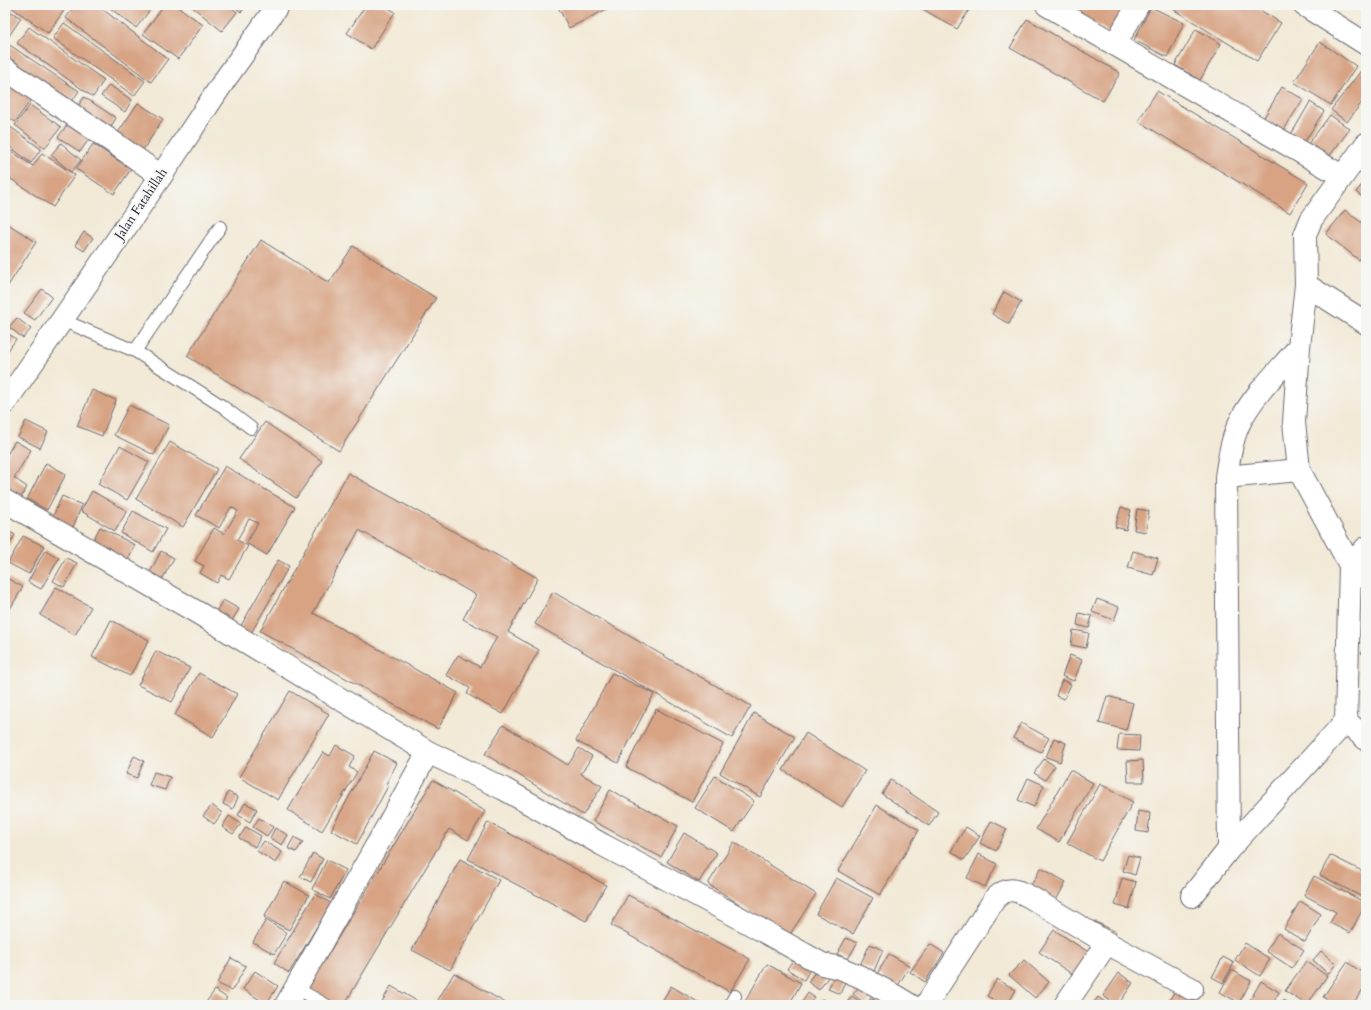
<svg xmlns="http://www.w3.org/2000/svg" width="1371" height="1010" font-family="Cardo,serif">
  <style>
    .building { fill: #d7a383 }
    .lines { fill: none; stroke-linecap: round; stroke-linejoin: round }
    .service-casing { stroke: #6b6871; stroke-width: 14 }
    .minor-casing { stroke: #6b6871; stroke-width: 24 }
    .tertiary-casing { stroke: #6b6871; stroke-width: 24 }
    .service { stroke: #fff; stroke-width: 12 }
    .minor { stroke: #fff; stroke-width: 22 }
    .tertiary { stroke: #fff; stroke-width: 22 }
    .labels { text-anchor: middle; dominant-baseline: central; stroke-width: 4; stroke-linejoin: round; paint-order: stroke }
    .street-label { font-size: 13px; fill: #22223b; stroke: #f6f6f2 }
  </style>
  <rect width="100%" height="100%" fill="#f6f6f2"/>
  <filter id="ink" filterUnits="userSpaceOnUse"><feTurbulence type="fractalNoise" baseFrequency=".025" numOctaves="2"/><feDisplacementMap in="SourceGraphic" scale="8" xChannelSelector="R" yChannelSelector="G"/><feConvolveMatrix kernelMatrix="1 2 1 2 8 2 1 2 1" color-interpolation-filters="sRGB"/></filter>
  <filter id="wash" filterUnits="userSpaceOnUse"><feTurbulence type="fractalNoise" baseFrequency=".012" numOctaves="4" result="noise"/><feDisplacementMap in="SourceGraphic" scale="16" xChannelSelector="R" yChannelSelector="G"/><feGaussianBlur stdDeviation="0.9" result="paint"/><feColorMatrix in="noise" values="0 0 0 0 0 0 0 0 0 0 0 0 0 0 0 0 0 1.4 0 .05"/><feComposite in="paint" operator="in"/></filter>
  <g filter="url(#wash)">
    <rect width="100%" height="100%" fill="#f2e9d6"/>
    <g id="blocks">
      <path class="building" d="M 8,5 L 68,5 L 48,33 Z
        M 75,5 L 97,5 L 168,59 L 151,82 L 66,18 Z
        M 112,5 L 154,5 L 136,28 L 110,8 Z
        M 164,5 L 176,5 L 203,25 L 178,59 L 143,34 Z
        M 190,5 L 228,5 L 237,12 L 222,31 Z
        M 232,5 L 247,5 L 241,12 Z
        M 366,5 L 384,5 L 395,12 L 371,49 L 347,33 Z
        M 557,5 L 605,5 L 607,9 L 569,28 Z
        M 916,5 L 972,5 L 957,29 Z
        M 1064,5 L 1132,5 L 1114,35 Z
        M 1166,5 L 1252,5 L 1281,23 L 1257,61 Z
        M 1151,7 L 1184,23 L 1167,57 L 1134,40 Z
        M 5,8 L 21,18 L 7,39 L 5,37 Z
        M 1027,19 L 1120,73 L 1103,101 L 1010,48 Z
        M 64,23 L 145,81 L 134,96 L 53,38 Z
        M 29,27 L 104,80 L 93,97 L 17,43 Z
        M 1196,29 L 1221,44 L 1200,80 L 1175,65 Z
        M 5,42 L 79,91 L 67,108 L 5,67 Z
        M 1320,42 L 1356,66 L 1331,105 L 1294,82 Z
        M 1363,68 L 1366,70 L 1366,97 L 1347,122 L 1331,110 Z
        M 5,81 L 31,100 L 15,122 L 5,114 Z
        M 109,85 L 132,100 L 125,112 L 101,96 Z
        M 1282,87 L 1303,99 L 1280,136 L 1260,124 Z
        M 1157,91 L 1308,183 L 1290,213 L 1138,121 Z
        M 84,97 L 116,118 L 107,133 L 74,112 Z
        M 1310,102 L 1324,111 L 1302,146 L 1289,138 Z
        M 138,103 L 163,119 L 141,153 L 115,137 Z
        M 30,105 L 61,127 L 45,148 L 15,125 Z
        M 1330,115 L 1350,129 L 1324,163 L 1305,148 Z
        M 5,123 L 41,149 L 31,163 L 5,143 Z
        M 67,125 L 89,139 L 80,152 L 58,137 Z
        M 61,143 L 81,160 L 71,172 L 51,155 Z
        M 93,144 L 131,169 L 114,194 L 76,169 Z
        M 5,147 L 33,166 L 42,153 L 75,175 L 53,207 L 5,175 Z
        M 1366,180 L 1366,200 L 1356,192 Z
        M 1345,210 L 1366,226 L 1366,250 L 1359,260 L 1326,234 Z
        M 5,222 L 36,242 L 6,289 L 5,288 Z
        M 84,232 L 93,238 L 84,251 L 75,245 Z
        M 261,240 L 329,283 L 353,246 L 436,298 L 339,451 L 187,356 Z
        M 42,289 L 52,297 L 35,320 L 24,313 Z
        M 1004,292 L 1021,302 L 1009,324 L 992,314 Z
        M 17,318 L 31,329 L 23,338 L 9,327 Z
        M 5,331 L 16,339 L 5,355 Z
        M 92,390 L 116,400 L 102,436 L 77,426 Z
        M 129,405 L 169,425 L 154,455 L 114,435 Z
        M 26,421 L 48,432 L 40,448 L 18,437 Z
        M 265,422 L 322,461 L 296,498 L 239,459 Z
        M 15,441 L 31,450 L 14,478 L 27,487 L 19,501 L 5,493 L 5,458 Z
        M 170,442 L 217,469 L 183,527 L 136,499 Z
        M 120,446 L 149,462 L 127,500 L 98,484 Z
        M 46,463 L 66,474 L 47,510 L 27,499 Z
        M 225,466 L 295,507 L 267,555 L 246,543 L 258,523 L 249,519 L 237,540 L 248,546 L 229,579 L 221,575 L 217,583 L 200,573 L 204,566 L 195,561 L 214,528 L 224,534 L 238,511 L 231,507 L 219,528 L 196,515 Z
        M 348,473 L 538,578 L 508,632 L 539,650 L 503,714 L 467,694 L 470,688 L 446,675 L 458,655 L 480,667 L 497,637 L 463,619 L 476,595 L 359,530 L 313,613 L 458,693 L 438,729 L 260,631 Z
        M 92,491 L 127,511 L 115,531 L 81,511 Z
        M 62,496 L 82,505 L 71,532 L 50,523 Z
        M 1121,507 L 1131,510 L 1126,530 L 1115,527 Z
        M 1137,509 L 1149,511 L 1146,532 L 1134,530 Z
        M 133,511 L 166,529 L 153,552 L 121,533 Z
        M 100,527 L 135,545 L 125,565 L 90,546 Z
        M 5,529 L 15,535 L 5,552 Z
        M 23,536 L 44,546 L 29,574 L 8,563 Z
        M 45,550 L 59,558 L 41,589 L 28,582 Z
        M 161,551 L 174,558 L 159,585 L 147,578 Z
        M 1133,551 L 1158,558 L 1153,575 L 1128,568 Z
        M 66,558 L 77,563 L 64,587 L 53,581 Z
        M 278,560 L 289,566 L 249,637 L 238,631 Z
        M 5,577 L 23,587 L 10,609 L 5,607 Z
        M 56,587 L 91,607 L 75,635 L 40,615 Z
        M 553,592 L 751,706 L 732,738 L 535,624 Z
        M 1097,599 L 1119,607 L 1114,620 L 1092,612 Z
        M 223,600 L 239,609 L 231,622 L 215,613 Z
        M 1079,613 L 1092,616 L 1089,628 L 1077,625 Z
        M 111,620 L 149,640 L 130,676 L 92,657 Z
        M 1073,630 L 1089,633 L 1086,648 L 1071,645 Z
        M 1366,647 L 1366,657 L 1361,653 Z
        M 156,651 L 190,668 L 172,702 L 138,685 Z
        M 1070,655 L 1082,660 L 1074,681 L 1062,676 Z
        M 199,673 L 237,694 L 213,737 L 175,715 Z
        M 612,673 L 654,694 L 618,763 L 576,741 Z
        M 1062,680 L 1071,684 L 1064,699 L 1056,696 Z
        M 290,691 L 329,714 L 278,800 L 239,777 Z
        M 1107,696 L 1133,703 L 1126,730 L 1099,723 Z
        M 656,709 L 723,744 L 692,802 L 626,767 Z
        M 754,713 L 795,737 L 760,797 L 720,773 Z
        M 1021,723 L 1049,738 L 1041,752 L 1013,738 Z
        M 503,725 L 568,765 L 579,748 L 592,756 L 581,774 L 602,786 L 583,815 L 485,754 Z
        M 806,733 L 865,771 L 842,807 L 783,770 Z
        M 1119,734 L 1140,735 L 1139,751 L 1117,750 Z
        M 1054,738 L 1066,743 L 1060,762 L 1046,757 Z
        M 336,745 L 355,756 L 349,767 L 357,772 L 322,831 L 288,810 L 323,752 L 330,756 Z
        M 374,751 L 397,763 L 386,784 L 388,786 L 357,844 L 331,830 Z
        M 134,756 L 144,761 L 137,778 L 126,774 Z
        M 1044,759 L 1055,766 L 1045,780 L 1034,773 Z
        M 1143,760 L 1144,782 L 1128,782 L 1127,761 Z
        M 1070,770 L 1093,783 L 1059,842 L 1036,829 Z
        M 154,772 L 170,777 L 165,790 L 149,785 Z
        M 715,776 L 754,801 L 734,832 L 695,808 Z
        M 1028,778 L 1044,785 L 1034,807 L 1018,800 Z
        M 433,780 L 485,811 L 468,840 L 449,829 L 344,1005 L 337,1005 L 308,988 Z
        M 891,780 L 938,812 L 929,826 L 882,794 Z
        M 1100,784 L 1133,802 L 1100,861 L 1067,843 Z
        M 610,790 L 678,826 L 661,857 L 593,821 Z
        M 228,792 L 238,797 L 233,809 L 223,804 Z
        M 245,803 L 257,809 L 250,822 L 238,815 Z
        M 212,805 L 222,813 L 214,824 L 203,816 Z
        M 877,805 L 919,830 L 880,895 L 838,871 Z
        M 1138,811 L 1150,813 L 1148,833 L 1136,831 Z
        M 229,816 L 241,824 L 233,834 L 222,827 Z
        M 259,818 L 273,827 L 267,836 L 253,827 Z
        M 991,821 L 1007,829 L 996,851 L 980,843 Z
        M 488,822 L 606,885 L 586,921 L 468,859 Z
        M 246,827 L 261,836 L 255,847 L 239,838 Z
        M 966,827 L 980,836 L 964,860 L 951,851 Z
        M 275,828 L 288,835 L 282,845 L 270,838 Z
        M 684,833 L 717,853 L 699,882 L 667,862 Z
        M 294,837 L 303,842 L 296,852 L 288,848 Z
        M 264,841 L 282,852 L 276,863 L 257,851 Z
        M 734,842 L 816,894 L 789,936 L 708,884 Z
        M 313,853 L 323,859 L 311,882 L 300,877 Z
        M 979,854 L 997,864 L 985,887 L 967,878 Z
        M 1128,855 L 1140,858 L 1135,875 L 1123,871 Z
        M 1330,855 L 1366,873 L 1366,899 L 1320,875 Z
        M 460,859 L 499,880 L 450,970 L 412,950 Z
        M 327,860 L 346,870 L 330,899 L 312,889 Z
        M 1041,868 L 1066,882 L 1055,902 L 1030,887 Z
        M 1314,876 L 1366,903 L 1350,933 L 1330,923 L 1336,912 L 1304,895 Z
        M 836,878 L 873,898 L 853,934 L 816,914 Z
        M 1122,878 L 1136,882 L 1129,909 L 1115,905 Z
        M 284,881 L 309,895 L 289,930 L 264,917 Z
        M 315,894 L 331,903 L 289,973 L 274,963 Z
        M 628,895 L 750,959 L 730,992 L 611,925 Z
        M 1300,901 L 1321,914 L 1305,942 L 1284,929 Z
        M 266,920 L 287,933 L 274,954 L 253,942 Z
        M 1094,921 L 1116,932 L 1112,939 L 1090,928 Z
        M 1054,930 L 1090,953 L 1075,976 L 1039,952 Z
        M 1278,933 L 1304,950 L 1292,968 L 1266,951 Z
        M 846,938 L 857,943 L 848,959 L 837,954 Z
        M 1245,943 L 1270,959 L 1260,976 L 1235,960 Z
        M 870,944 L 883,950 L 874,971 L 860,965 Z
        M 930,944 L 944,953 L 925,982 L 910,972 Z
        M 1321,951 L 1336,964 L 1328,974 L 1313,960 Z
        M 798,953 L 814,963 L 804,980 L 787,969 Z
        M 889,954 L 910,966 L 897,987 L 877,974 Z
        M 1223,957 L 1234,963 L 1223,983 L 1212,977 Z
        M 231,958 L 246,966 L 232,991 L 217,983 Z
        M 1024,960 L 1049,982 L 1035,998 L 1009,975 Z
        M 1306,961 L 1327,976 L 1307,1005 L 1285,991 Z
        M 1347,962 L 1366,975 L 1366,985 L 1352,1005 L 1335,1005 L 1323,997 Z
        M 767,964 L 801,983 L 789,1005 L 743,1005 Z
        M 818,968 L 829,976 L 819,990 L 808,982 Z
        M 1232,970 L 1251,981 L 1239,1003 L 1220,992 Z
        M 255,971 L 278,986 L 266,1004 L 243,989 Z
        M 454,973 L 509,1005 L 435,1005 Z
        M 1119,973 L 1133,983 L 1118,1005 L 1117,1005 L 1103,996 Z
        M 834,977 L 845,982 L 840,994 L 828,989 Z
        M 997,979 L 1016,990 L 1007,1005 L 1003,1005 L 987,996 Z
        M 1261,981 L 1279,992 L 1272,1005 L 1254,1005 L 1249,1002 Z
        M 863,982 L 876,992 L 866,1005 L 853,994 Z
        M 1180,983 L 1199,995 L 1192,1005 L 1173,1005 L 1168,1002 Z
        M 391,986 L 424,1005 L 380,1005 Z
        M 671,986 L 703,1005 L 660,1005 Z
        M 215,990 L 227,998 L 222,1005 L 204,1005 Z
        M 808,993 L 814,997 L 809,1005 L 800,1005 Z
        M 852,996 L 863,1004 L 863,1005 L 845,1005 Z
        M 1098,997 L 1109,1005 L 1092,1005 Z
        M 1364,997 L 1366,998 L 1366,1005 L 1358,1005 Z
        M 822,999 L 832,1005 L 818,1005 Z
        M 873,999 L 881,1005 L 869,1005 Z
        M 1283,1000 L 1290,1005 L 1279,1005 Z"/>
    </g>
  </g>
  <g filter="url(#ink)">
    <use href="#blocks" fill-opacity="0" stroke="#6b6871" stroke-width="1"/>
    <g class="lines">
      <defs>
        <path id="service" d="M 62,320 L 135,351 L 222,406 L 251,428
          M 135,351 L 220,227
          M 296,988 L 326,1005
          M 730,1005 L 735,996"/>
        <path id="minor" d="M 1047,5 L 1342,176
          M 1304,5 L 1366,44
          M 1115,44 L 1138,5
          M 5,69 L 110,140 L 161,176
          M 1366,144 L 1311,220 L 1305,235 L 1306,285 L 1299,347 L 1294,422 L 1299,470 L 1350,565 L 1366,578
          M 1306,285 L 1366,323
          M 1226,477 C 1229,458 1232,436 1242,418 C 1256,392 1280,370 1299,347
          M 5,501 L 200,614 L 428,752 L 504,789 L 603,845 L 738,917 L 822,964 L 840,968 L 861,977 L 897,997 L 910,1005
          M 1346,721 L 1366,739
          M 1229,849 L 1226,477 L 1299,470
          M 1192,896 L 1229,849 L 1346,721 L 1350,565 L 1366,548
          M 286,1005 L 387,827 L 428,752
          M 926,1005 L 994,900 C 1007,886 1015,889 1030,897 L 1107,943 L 1192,989
          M 1065,1005 L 1107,943"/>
        <path id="tertiary" d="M 5,403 L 161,176 L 224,81 L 278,5"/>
      </defs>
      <use href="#service" class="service-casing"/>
      <use href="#minor" class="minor-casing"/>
      <use href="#tertiary" class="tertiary-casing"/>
      <use href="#service" class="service"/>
      <use href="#minor" class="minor"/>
      <use href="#tertiary" class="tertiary"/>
    </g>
  </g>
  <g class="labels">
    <g class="street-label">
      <text transform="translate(141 204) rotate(-56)">Jalan Fatahillah</text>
    </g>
  </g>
  <rect width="1371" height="1010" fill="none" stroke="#f6f6f2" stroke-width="20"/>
</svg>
